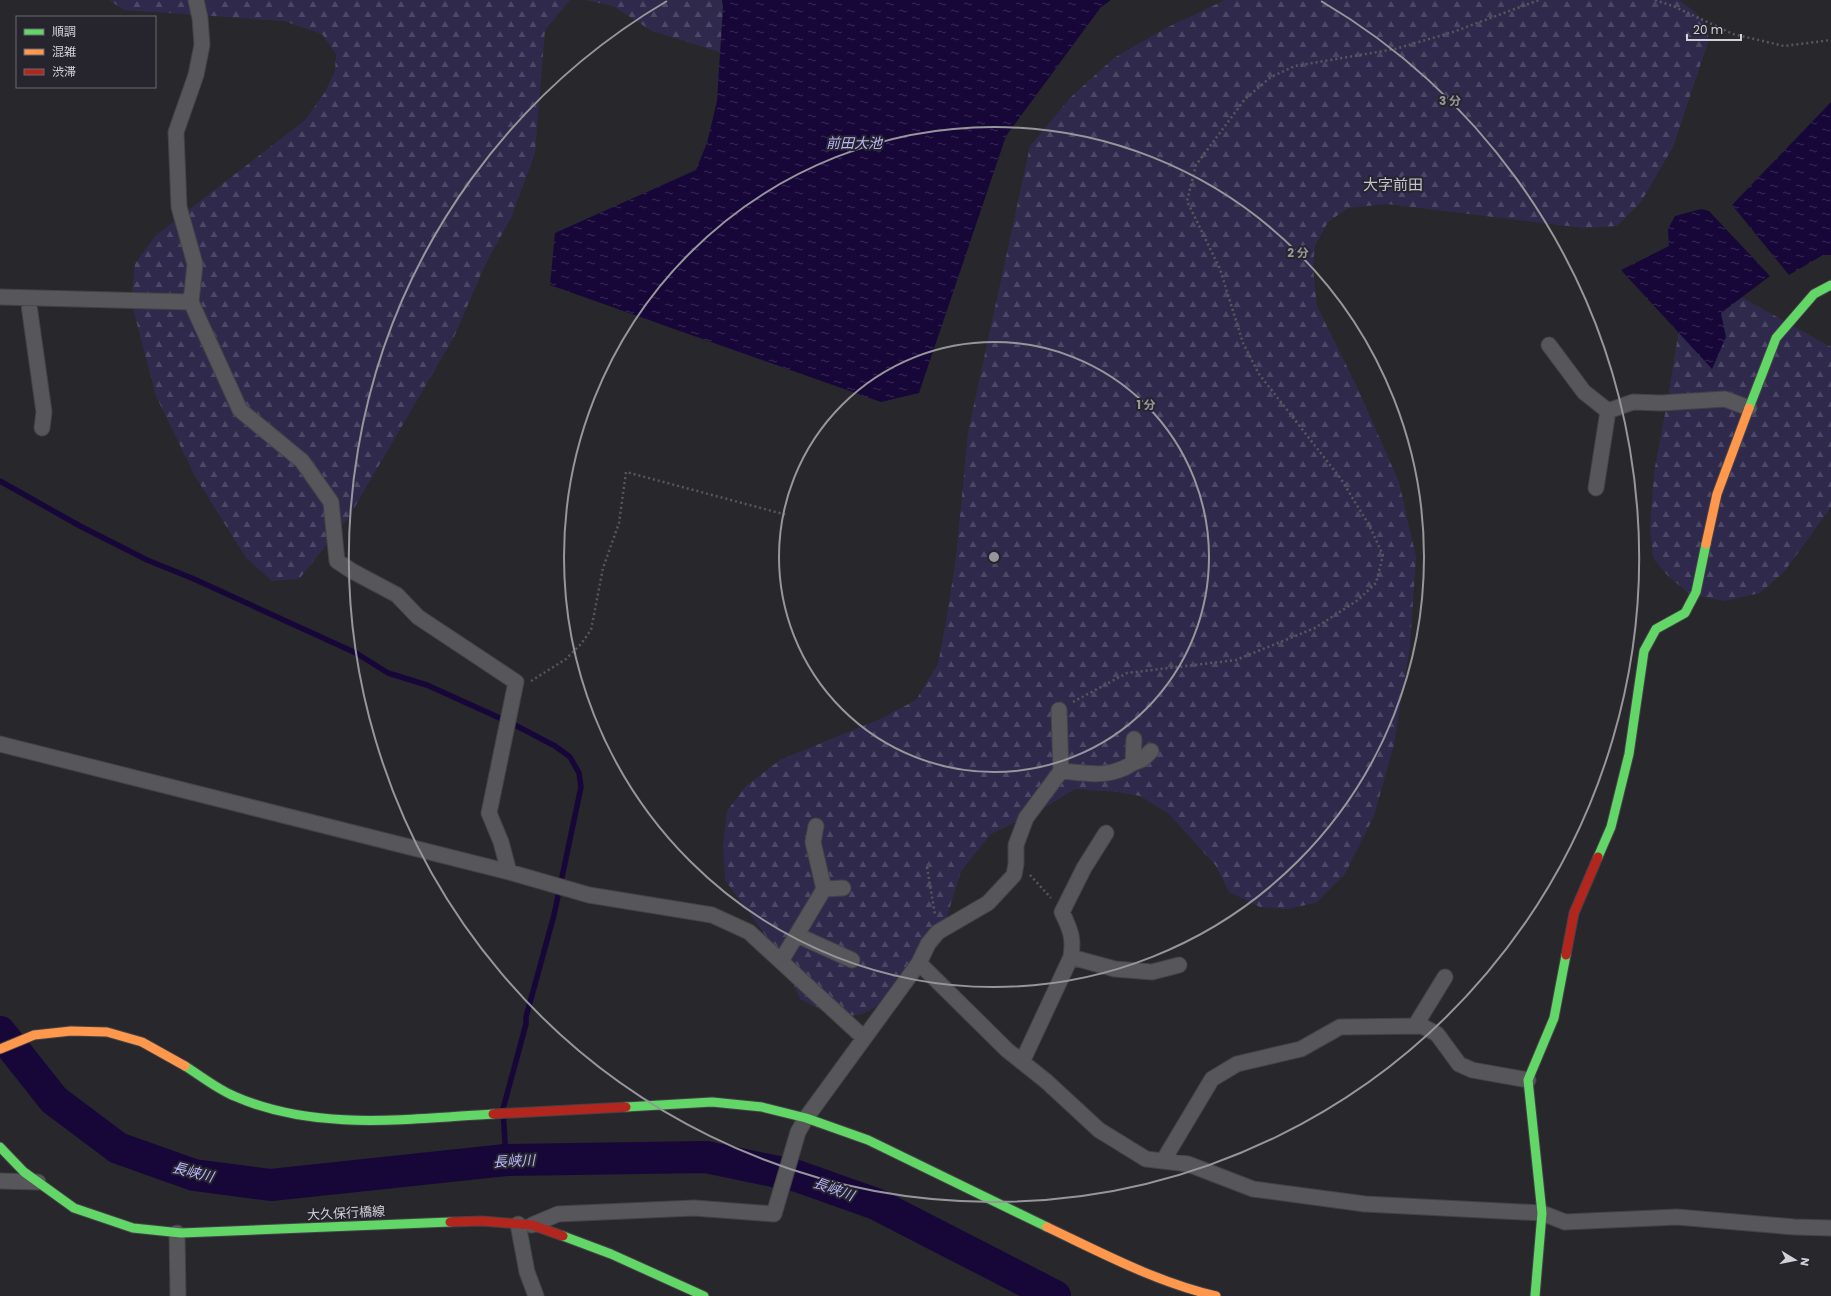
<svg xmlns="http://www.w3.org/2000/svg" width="1831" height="1296" font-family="Poppins,'Noto Sans JP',sans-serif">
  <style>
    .forest { fill: url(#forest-firs) }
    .water { fill: url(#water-ripples) }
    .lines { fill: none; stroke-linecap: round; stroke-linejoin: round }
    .stream { stroke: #170739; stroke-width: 5.5 }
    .river { stroke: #170739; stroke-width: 32 }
    .street-casing { stroke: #434347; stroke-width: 17 }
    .fast-casing { stroke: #434347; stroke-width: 11 }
    .slow-casing { stroke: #434347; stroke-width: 11 }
    .jam-casing { stroke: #434347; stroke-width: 11 }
    .path { stroke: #58585c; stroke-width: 2.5; stroke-dasharray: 2 3; stroke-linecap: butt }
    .street { stroke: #57565a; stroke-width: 15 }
    .fast { stroke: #63d668; stroke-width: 9 }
    .slow { stroke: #ff974d; stroke-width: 9 }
    .jam { stroke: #b3261e; stroke-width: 9 }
    .ring { fill: none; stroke: #96969b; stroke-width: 2 }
    .labels { text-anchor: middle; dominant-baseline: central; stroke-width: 4; stroke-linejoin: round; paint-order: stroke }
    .street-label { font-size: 13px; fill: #d1d1d7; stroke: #26252e }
    .water-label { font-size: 14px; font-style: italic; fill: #bbb5fd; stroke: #26252e }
    .quarter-label { font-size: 15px; fill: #c4c3cf; stroke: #26252e }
    .centre { fill: #96969b; stroke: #26252e; stroke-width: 2 }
    .ring-label { font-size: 12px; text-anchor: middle; font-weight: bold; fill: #96969b; stroke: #26252e; stroke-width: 4; stroke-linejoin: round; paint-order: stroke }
  </style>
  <defs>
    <pattern id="forest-firs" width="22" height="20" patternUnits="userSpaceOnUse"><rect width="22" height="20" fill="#2f2a4c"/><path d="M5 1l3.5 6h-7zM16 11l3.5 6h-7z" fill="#4c4865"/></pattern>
    <pattern id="water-ripples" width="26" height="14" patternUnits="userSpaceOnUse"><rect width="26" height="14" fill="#170739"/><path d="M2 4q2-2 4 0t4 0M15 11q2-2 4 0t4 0" fill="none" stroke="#382a55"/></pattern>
  </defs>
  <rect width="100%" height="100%" fill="#27272c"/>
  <path class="forest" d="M 109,0 L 570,0 L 545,30 L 535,153 L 511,218 L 486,263 L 454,337 L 347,520 L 299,579 L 272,581 L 246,558 L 195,476 L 156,396 L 131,301 L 135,264 L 155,236 L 305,120 L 325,92 L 335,71 L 336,54 L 322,34 L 284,21 L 124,10 Z
    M 585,0 L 794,0 L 723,53 L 652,31 L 613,6 Z
    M 1225,0 L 1679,0 C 1694,11 1710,21 1708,42 L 1673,147 L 1641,202 L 1617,226 L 1584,228 L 1387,204 L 1348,208 L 1328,222 L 1315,245 L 1313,268 L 1317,306 L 1357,387 L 1399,482 L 1416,557 L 1410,646 L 1394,744 L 1374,816 L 1345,874 L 1316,903 L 1286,909 L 1260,907 L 1229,892 L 1216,866 L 1169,814 L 1140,796 L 1118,792 L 1075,789 L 1039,811 L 991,834 L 961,871 L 944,926 L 893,997 L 863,1014 L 836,1018 L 800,999 L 780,955 L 725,880 L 723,845 L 727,811 L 746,786 L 780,760 L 880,719 L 916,700 L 938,664 L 947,616 L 956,557 L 968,432 L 1030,146 L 1072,96 L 1114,58 L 1166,28 Z
    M 1718,284 L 1831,347 L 1831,507 L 1784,572 L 1760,593 L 1724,601 L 1690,594 L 1668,576 L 1653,558 L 1650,528 L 1654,472 L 1668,398 L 1680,323 Z"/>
  <path class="water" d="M 722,0 L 1111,0 L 1101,7 L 1006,136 L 919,393 L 881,402 L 550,285 L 555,233 L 696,170 L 707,143 L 717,101 L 723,7 Z
    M 1831,102 L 1831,255 L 1823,255 L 1789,275 L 1732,205 Z
    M 1701,209 L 1709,211 L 1770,276 L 1721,313 L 1726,337 L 1712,369 L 1621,270 L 1669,246 L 1668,229 L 1675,216 Z"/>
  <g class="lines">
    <path class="stream" d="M 0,481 L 80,526 L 147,560 L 194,579 L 356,653 L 388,673 L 427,685 L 513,724 L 555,746 L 570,757 L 579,773 L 581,787 L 554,915 L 526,1017 L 526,1024 L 503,1109 L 506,1160"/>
    <path class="river" d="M 0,1032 L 54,1100 L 118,1148 L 194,1175 L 271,1185 L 506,1160 L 706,1157 L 797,1176 L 876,1204 L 1055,1296"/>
    <defs>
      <path id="street" d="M 196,0 L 200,18 L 202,45 L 196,75 L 176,132 L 179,207 L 195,264 L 191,302 L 240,410 L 302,461 L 331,502 L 337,561 L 352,571 L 397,595 L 418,617 L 516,682 L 489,813 L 501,842 L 509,872
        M 0,297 L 191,302
        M 28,298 L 44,412 L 42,428
        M 1549,345 L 1584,392 L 1608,411
        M 1596,488 L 1608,411 L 1633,402 L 1661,403 L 1725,399 L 1749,408
        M 0,744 L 509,872 L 589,895 L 712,915 L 749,932 L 864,1038
        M 1133,763 L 1143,759 L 1151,751
        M 1061,771 C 1088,773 1109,779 1133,763 L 1134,739
        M 816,826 L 813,842 L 824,889
        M 797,935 L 852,960
        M 1071,957 C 1074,936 1070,930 1062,912 L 1084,868 L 1106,833
        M 781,961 L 824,889 L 843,888
        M 919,963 L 1007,1050 L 1046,1081 L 1099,1130 L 1146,1159 L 1188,1164 L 1253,1189 L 1365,1204 L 1542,1213 L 1565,1222 L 1677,1217 L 1794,1227 L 1831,1228
        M 1415,1026 L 1445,977
        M 1022,1062 L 1071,957 L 1115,969 L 1152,972 L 1179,965
        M 1163,1161 L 1212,1079 L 1237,1064 L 1301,1049 L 1340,1027 L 1422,1026 L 1437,1034 L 1459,1064 L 1472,1070 L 1528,1080
        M 0,1181 L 38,1182
        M 518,1224 L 527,1272 L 536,1296
        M 532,1225 L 558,1214 L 694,1208 L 774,1214 L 798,1132 L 806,1118 L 919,963 L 928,944 L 938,932 L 988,903 L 1014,875 L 1016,864 L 1016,845 L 1026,818 L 1061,771 L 1059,710
        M 177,1233 L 178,1296"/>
      <path id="fast" d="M 1749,408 L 1776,338 L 1814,294 L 1831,285
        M 1598,857 L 1611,827 L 1629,754 L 1644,651 L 1656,629 L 1685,613 L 1696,592 L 1706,544
        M 185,1066 C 201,1076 217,1089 234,1096 C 316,1132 407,1119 493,1114
        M 626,1107 L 712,1102 L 762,1107 L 806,1118 L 868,1140 L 1047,1227
        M 0,1147 L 24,1172 L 74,1208 L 133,1228 L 181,1233 L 450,1222
        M 563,1236 L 611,1254 L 704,1296
        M 1535,1296 L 1542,1213 L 1528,1080 L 1554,1018 L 1566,955"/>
      <path id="slow" d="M 1706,544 L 1717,494 L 1749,408
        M 0,1049 L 34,1035 L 71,1031 L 107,1032 L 142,1042 L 185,1066
        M 1047,1227 C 1102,1253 1156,1282 1216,1296"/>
      <path id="jam" d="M 1566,955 L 1574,913 L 1598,857
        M 493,1114 L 626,1107
        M 450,1222 L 482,1221 L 532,1225 L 563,1236"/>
    </defs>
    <use href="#street" class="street-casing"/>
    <use href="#fast" class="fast-casing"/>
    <use href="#slow" class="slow-casing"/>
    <use href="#jam" class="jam-casing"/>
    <path class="path" d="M 1655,0 L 1673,6 L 1733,34 L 1784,46 L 1831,40
      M 531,681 L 566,659 L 581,644 L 591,630 L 603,568 L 619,523 L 626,472 L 787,515
      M 1073,702 L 1127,673 L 1236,660 L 1315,628 L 1358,600 L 1376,583 L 1383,555 L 1369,525 L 1341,479 L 1259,374 L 1243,343 L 1220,269 L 1187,201 L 1196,165 L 1245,99 L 1271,77 L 1295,66 L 1395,49 L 1453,32 L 1539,0
      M 927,867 L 935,915
      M 1030,875 L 1051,898"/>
    <use href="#street" class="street"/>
    <use href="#fast" class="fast"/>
    <use href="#slow" class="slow"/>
    <use href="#jam" class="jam"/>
  </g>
  <g class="ring">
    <circle cx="994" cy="557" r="215"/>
    <circle cx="994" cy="557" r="430"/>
    <path d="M1321 1A645 645 0 1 1 667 1"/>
  </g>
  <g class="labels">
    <g class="street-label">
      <text transform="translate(346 1213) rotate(-3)">大久保行橋線</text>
    </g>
    <g class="water-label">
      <text x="854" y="143">前田大池</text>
      <text transform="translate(514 1161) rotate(-3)">長峡川</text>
      <text transform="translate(193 1172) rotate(14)">長峡川</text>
      <text transform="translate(834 1189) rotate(20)">長峡川</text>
    </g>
    <g class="quarter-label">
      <text x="1393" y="184">大字前田</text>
    </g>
  </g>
  <circle cx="994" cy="557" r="6" class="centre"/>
  <g class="ring-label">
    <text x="1450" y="105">3 分</text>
    <text x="1298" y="257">2 分</text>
    <text x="1146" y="409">1 分</text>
  </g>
  <rect x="16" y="16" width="140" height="72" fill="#26252e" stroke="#6a6a72"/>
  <rect x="24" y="29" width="20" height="6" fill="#63d668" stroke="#6a6a72"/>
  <text x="52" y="36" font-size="12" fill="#d1d1d7">順調</text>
  <rect x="24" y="49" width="20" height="6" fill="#ff974d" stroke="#6a6a72"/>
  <text x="52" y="56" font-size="12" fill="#d1d1d7">混雑</text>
  <rect x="24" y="69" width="20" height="6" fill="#b3261e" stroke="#6a6a72"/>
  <text x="52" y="76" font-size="12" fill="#d1d1d7">渋滞</text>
  <g transform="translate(1795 1260) rotate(100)" stroke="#26252e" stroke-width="3" paint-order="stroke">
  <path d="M0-3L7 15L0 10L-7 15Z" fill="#d1d1d7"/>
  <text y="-6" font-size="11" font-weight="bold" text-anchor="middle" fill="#d1d1d7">N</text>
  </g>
  <path d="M1687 34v6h54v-6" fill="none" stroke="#d1d1d7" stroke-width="2"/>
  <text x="1693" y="34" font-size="12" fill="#d1d1d7" stroke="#26252e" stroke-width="3" paint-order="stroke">20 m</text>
</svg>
